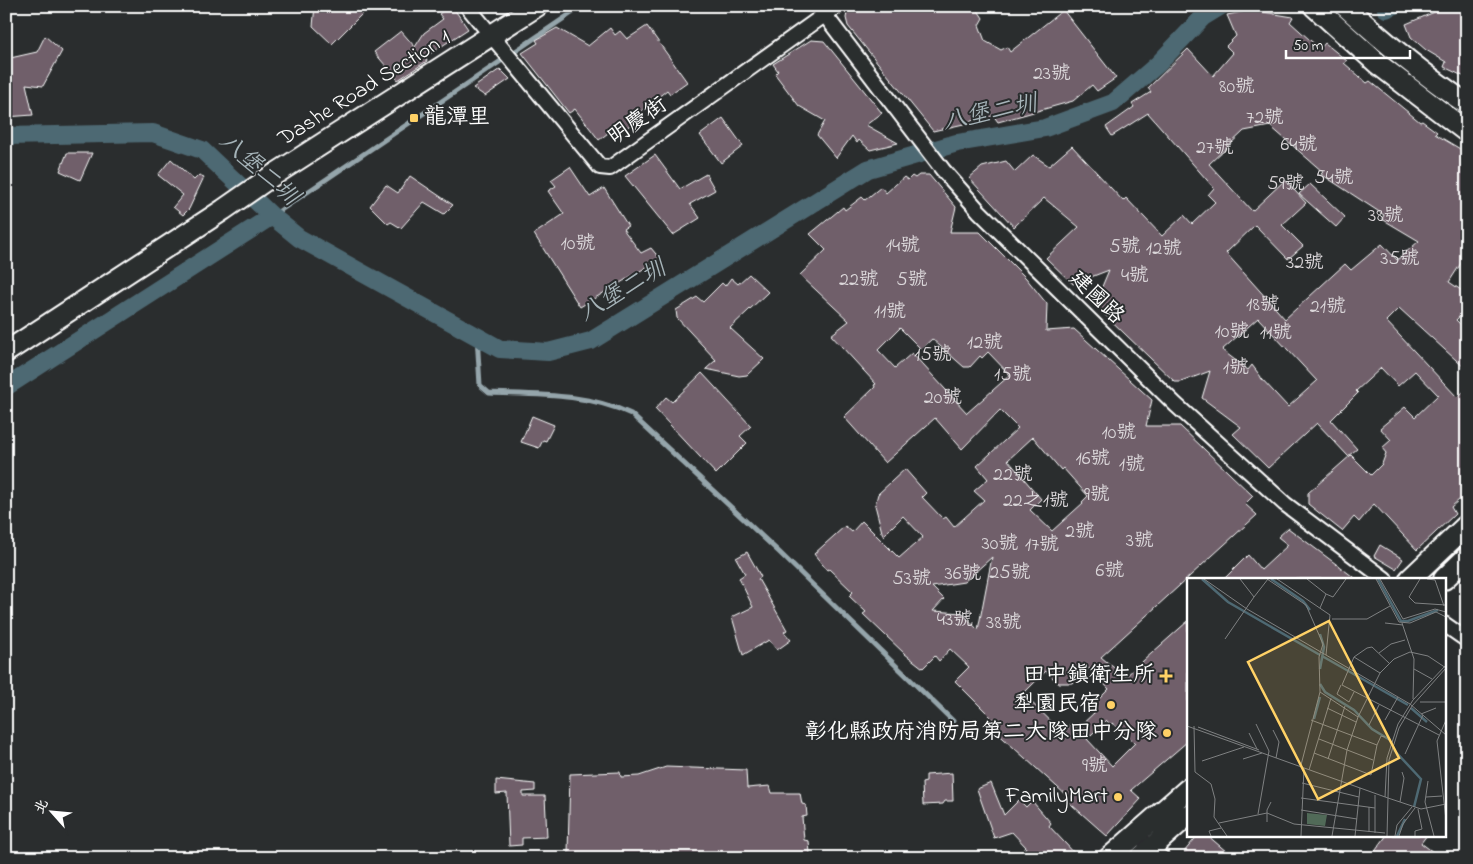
<svg xmlns="http://www.w3.org/2000/svg" width="1473" height="864" font-family="'Indie Flower','LXGW WenKai TC',sans-serif">
  <style>
    .lines { fill: none; stroke-linecap: round; stroke-linejoin: round }
    .stream { stroke: #95a5ab; stroke-width: 5 }
    .canal { stroke: #4e6973; stroke-width: 18 }
    .building { fill: #6f5f6b; stroke: #fff; fill-rule: evenodd }
    .street-casing { stroke: #fff; stroke-width: 18 }
    .secondary-casing { stroke: #fff; stroke-width: 24 }
    .street { stroke: #2a2d2e; stroke-width: 14 }
    .secondary { stroke: #2a2d2e; stroke-width: 20 }
    .poi-dot { fill: #ffd166; stroke: #2a2d2e; stroke-width: 2 }
    .labels { text-anchor: middle; dominant-baseline: central; stroke-width: 4; stroke-linejoin: round; paint-order: stroke }
    .number-label { font-size: 20px; fill: #dbd7da }
    .street-label { font-size: 22px; fill: #fff; stroke: #2a2d2e }
    .poi-label { font-size: 22px; fill: #fff; stroke: #2a2d2e; text-anchor: end }
    .water-label { font-size: 24px; font-style: italic; fill: #a6b4b9; stroke: #2a2d2e }
    .inset-river { fill: none; stroke: #4e6973; stroke-width: 2.5 }
    .inset-road { fill: none; stroke: #7f8182; stroke-width: 1 }
    .view { fill: #ffd166; fill-opacity: 0.15; stroke: #ffd166; stroke-width: 2.5 }
    .inset-edge { fill: none; stroke: #fff; stroke-width: 2.5 }
  </style>
  <rect width="100%" height="100%" fill="#2a2d2e"/>
  <filter id="ink" filterUnits="userSpaceOnUse"><feTurbulence type="fractalNoise" baseFrequency=".02" numOctaves="2"/><feDisplacementMap in="SourceGraphic" scale="10" xChannelSelector="R" yChannelSelector="G"/><feConvolveMatrix kernelMatrix="1 2 1 2 8 2 1 2 1" color-interpolation-filters="sRGB"/></filter>
  <g filter="url(#ink)">
    <g class="lines">
      <path class="stream" d="M 272,216 L 582,6
        M 477,336 L 480,385 L 489,393 C 537,395 586,393 631,414 L 779,552 L 953,721"/>
      <path class="canal" d="M 1386,9 L 1393,6
        M 6,136 L 153,133 L 202,150 L 272,216 L 299,238 L 500,349 L 548,352 L 591,341 L 868,169 L 957,143 L 1045,128 L 1113,103 L 1158,64 L 1203,17 L 1221,6
        M 6,387 L 272,216"/>
    </g>
    <path class="building" d="M 315,6 L 370,6 L 332,44 L 313,26 Z
      M 449,6 L 452,6 L 468,29 L 425,57 L 427,61 L 398,80 L 374,52 L 401,31 L 415,47 L 424,33 L 443,19 L 439,14 Z
      M 857,6 L 928,6 L 933,12 L 941,6 L 975,6 L 983,18 L 979,25 L 985,41 L 1001,50 L 1007,47 L 1010,52 L 1063,10 L 1116,78 L 1097,91 L 1092,85 L 1073,101 L 998,122 L 993,115 L 984,122 L 979,117 L 968,123 L 933,131 L 848,26 L 846,18 L 847,13 Z
      M 1449,6 L 1467,6 L 1467,78 L 1444,67 L 1446,62 L 1426,50 L 1411,37 L 1406,24 Z
      M 1251,10 L 1293,17 L 1290,22 L 1320,49 L 1325,43 L 1347,61 L 1344,63 L 1367,83 L 1370,81 L 1420,122 L 1422,121 L 1437,132 L 1435,134 L 1467,153 L 1467,254 L 1449,282 L 1467,294 L 1467,309 L 1456,320 L 1467,331 L 1467,370 L 1399,308 L 1386,321 L 1457,397 L 1467,389 L 1467,493 L 1451,507 L 1455,514 L 1417,550 L 1374,504 L 1359,522 L 1354,517 L 1342,531 L 1308,504 L 1308,493 L 1351,455 L 1371,475 L 1382,464 L 1386,453 L 1382,448 L 1391,440 L 1380,428 L 1405,407 L 1415,417 L 1438,395 L 1415,371 L 1398,386 L 1381,368 L 1356,391 L 1358,393 L 1331,420 L 1357,449 L 1348,456 L 1317,423 L 1268,468 L 1233,434 L 1241,427 L 1202,398 L 1210,371 L 1181,382 L 1175,382 L 1099,309 L 1096,301 L 1109,270 L 1073,284 L 1046,258 L 1079,227 L 1044,198 L 1014,227 L 969,178 L 982,167 L 1006,161 L 1015,172 L 1033,155 L 1049,166 L 1072,146 L 1123,201 L 1126,198 L 1162,236 L 1184,215 L 1192,224 L 1215,202 L 1208,195 L 1214,188 L 1148,113 L 1112,136 L 1106,127 L 1134,107 L 1132,104 L 1151,92 L 1148,88 L 1188,49 L 1213,76 L 1233,53 L 1226,46 L 1236,36 L 1227,15 ZM 1270,126 L 1323,172 L 1321,174 L 1384,215 L 1382,219 L 1419,241 L 1397,260 L 1382,244 L 1351,270 L 1345,264 L 1285,319 L 1226,253 L 1255,225 L 1288,259 L 1303,246 L 1282,225 L 1306,203 L 1285,180 L 1252,211 L 1209,164 L 1244,131 ZM 1258,318 L 1317,381 L 1288,407 L 1261,378 L 1261,377 L 1252,365 L 1248,370 L 1222,350 Z
      M 647,26 L 687,82 L 670,94 L 667,90 L 640,112 L 643,116 L 626,128 L 621,123 L 599,140 L 575,109 L 569,113 L 522,53 L 538,43 L 536,40 L 557,28 L 588,46 L 610,28 L 615,35 L 620,31 L 627,39 Z
      M 45,36 L 62,51 L 43,86 L 26,84 L 33,115 L 6,117 L 6,59 L 37,52 Z
      M 811,40 L 824,41 L 882,113 L 866,125 L 898,143 L 870,150 L 859,140 L 857,143 L 852,136 L 836,158 L 817,135 L 825,121 L 799,106 L 775,74 L 778,71 L 773,64 Z
      M 500,69 L 510,79 L 485,96 L 473,88 Z
      M 723,118 L 743,146 L 721,163 L 700,135 Z
      M 67,153 L 92,153 L 80,180 L 60,171 Z
      M 655,155 L 680,189 L 706,174 L 715,190 L 690,204 L 700,218 L 673,235 L 625,176 Z
      M 171,159 L 194,180 L 199,175 L 204,177 L 189,209 L 183,215 L 173,207 L 183,195 L 158,175 Z
      M 570,167 L 590,197 L 604,188 L 628,226 L 623,229 L 641,253 L 651,248 L 660,259 L 580,307 L 534,234 L 564,214 L 548,191 L 556,186 L 551,180 Z
      M 919,175 L 929,175 L 956,207 L 950,232 L 980,232 L 1026,278 L 1047,304 L 1046,331 L 1074,329 L 1152,400 L 1146,426 L 1180,426 L 1253,496 L 1245,504 L 1257,515 L 1101,657 L 1125,677 L 1188,621 L 1188,741 L 1131,790 L 1141,799 L 1107,836 L 1064,798 L 1067,796 L 993,729 L 998,724 L 955,681 L 969,667 L 950,649 L 939,661 L 935,656 L 923,668 L 905,654 L 863,614 L 866,612 L 849,596 L 853,592 L 829,569 L 827,570 L 814,554 L 845,526 L 852,532 L 862,521 L 899,558 L 923,537 L 903,516 L 883,536 L 875,505 L 878,494 L 905,469 L 926,493 L 922,497 L 943,519 L 946,517 L 954,527 L 984,500 L 974,491 L 988,479 L 977,466 L 1018,428 L 1000,410 L 962,449 L 935,418 L 885,463 L 844,417 L 875,387 L 874,385 L 876,384 L 831,335 L 849,321 L 800,275 L 826,250 L 810,234 L 843,207 L 845,210 L 862,197 L 865,200 L 881,187 L 886,193 L 904,177 L 908,180 L 912,176 L 915,178 ZM 900,328 L 921,349 L 932,339 L 964,367 L 970,367 L 980,356 L 982,358 L 988,352 L 1010,375 L 967,413 L 912,353 L 895,368 L 878,350 ZM 1033,437 L 1061,470 L 1063,468 L 1088,496 L 1082,502 L 1083,503 L 1052,531 L 1030,510 L 1041,499 L 1008,460 ZM 992,557 L 978,630 L 962,613 L 933,611 L 944,599 L 932,587 L 964,582 ZM 1089,668 L 1109,689 L 1092,706 L 1096,711 L 1077,729 L 1071,723 L 1063,733 L 1023,694 L 1046,671 L 1058,683 L 1073,683 ZM 1106,720 L 1111,725 L 1112,723 L 1135,743 L 1112,766 L 1087,739 Z
      M 410,176 L 453,205 L 444,214 L 424,202 L 401,228 L 391,222 L 388,224 L 370,206 L 386,185 L 398,193 Z
      M 1310,184 L 1345,217 L 1336,227 L 1299,194 Z
      M 749,274 L 768,292 L 730,328 L 764,359 L 747,375 L 739,376 L 706,369 L 716,360 L 677,318 L 676,310 L 697,297 L 703,302 L 722,283 L 725,286 L 731,278 L 738,284 Z
      M 702,373 L 751,426 L 740,436 L 747,443 L 716,474 L 655,409 L 666,397 L 672,402 Z
      M 532,416 L 554,425 L 546,441 L 543,440 L 539,448 L 521,442 Z
      M 1288,528 L 1356,579 L 1224,579 L 1248,555 L 1261,570 L 1288,545 L 1278,537 Z
      M 1380,545 L 1403,559 L 1396,569 L 1374,556 Z
      M 747,552 L 761,577 L 758,579 L 787,630 L 784,632 L 791,640 L 777,650 L 769,640 L 743,655 L 732,617 L 753,607 L 739,578 L 745,574 L 736,558 Z
      M 666,767 L 746,770 L 747,788 L 770,786 L 772,793 L 800,793 L 802,804 L 806,805 L 807,816 L 802,817 L 804,840 L 809,841 L 810,854 L 805,855 L 805,858 L 584,858 L 584,854 L 568,853 L 570,774 L 620,772 L 621,777 L 639,776 Z
      M 952,773 L 953,801 L 945,801 L 943,804 L 923,805 L 922,783 L 926,782 L 926,775 Z
      M 496,780 L 535,784 L 535,791 L 523,792 L 523,796 L 545,796 L 547,837 L 522,838 L 522,845 L 509,846 L 507,793 L 496,794 Z
      M 991,783 L 1004,815 L 1019,800 L 1026,807 L 1032,801 L 1051,823 L 1049,826 L 1079,858 L 1019,858 L 1026,847 L 1012,832 L 994,838 L 977,789 Z
      M 1198,835 L 1207,835 L 1234,858 L 1191,858 L 1184,852 Z
      M 1387,835 L 1427,835 L 1421,843 L 1441,858 L 1370,858 Z"/>
    <g class="lines">
      <defs>
        <path id="street" d="M 467,6 L 600,167 L 610,168 L 837,6
          M 818,6 L 943,170 L 979,211 L 1176,405 L 1285,504 L 1385,579
          M 1444,624 L 1467,640
          M 1137,832 L 1150,849 L 1162,858"/>
        <path id="secondary" d="M 1314,6 L 1378,64 L 1467,132
          M 1345,6 C 1383,41 1424,75 1467,104
          M 6,352 L 223,210 L 269,178 L 537,6
          M 1410,579 L 1467,525
          M 1444,579 L 1467,557
          M 1109,858 L 1188,789
          M 1140,858 L 1188,815"/>
      </defs>
      <use href="#street" class="street-casing"/>
      <use href="#secondary" class="secondary-casing"/>
      <use href="#street" class="street"/>
      <use href="#secondary" class="secondary"/>
    </g>
  </g>
  <g class="poi-dot">
    <rect x="409" y="113" width="10" height="10" rx="2.5"/>
    <path d="M1163.5 668.5h5v5h5v5h-5v5h-5v-5h-5v-5h5z"/>
    <circle cx="1111" cy="705" r="5"/>
    <circle cx="1167" cy="733" r="5"/>
    <circle cx="1118" cy="797" r="5"/>
  </g>
  <g class="labels">
    <g class="number-label">
      <text x="1052" y="74">23號</text>
      <text x="1237" y="87">80號</text>
      <text x="1265" y="118">72號</text>
      <text x="1299" y="145">64號</text>
      <text x="1215" y="148">27號</text>
      <text x="1334" y="178">54號</text>
      <text x="1286" y="184">59號</text>
      <text x="1386" y="216">38號</text>
      <text x="578" y="244">10號</text>
      <text x="903" y="246">14號</text>
      <text x="1125" y="247">5號</text>
      <text x="1164" y="249">12號</text>
      <text x="1400" y="259">35號</text>
      <text x="1305" y="263">32號</text>
      <text x="1135" y="276">4號</text>
      <text x="859" y="280">22號</text>
      <text x="912" y="280">5號</text>
      <text x="1263" y="305">18號</text>
      <text x="1328" y="307">21號</text>
      <text x="890" y="312">11號</text>
      <text x="1232" y="332">10號</text>
      <text x="1276" y="333">11號</text>
      <text x="985" y="343">12號</text>
      <text x="933" y="355">15號</text>
      <text x="1236" y="368">1號</text>
      <text x="1013" y="375">15號</text>
      <text x="943" y="398">20號</text>
      <text x="1119" y="433">10號</text>
      <text x="1093" y="459">16號</text>
      <text x="1132" y="465">1號</text>
      <text x="1013" y="475">22號</text>
      <text x="1097" y="495">9號</text>
      <text x="1036" y="501">22之1號</text>
      <text x="1080" y="532">2號</text>
      <text x="1140" y="541">3號</text>
      <text x="1000" y="544">30號</text>
      <text x="1042" y="545">17號</text>
      <text x="1110" y="571">6號</text>
      <text x="1010" y="573">25號</text>
      <text x="963" y="574">36號</text>
      <text x="912" y="579">53號</text>
      <text x="955" y="620">43號</text>
      <text x="1004" y="623">38號</text>
      <text x="1095" y="766">9號</text>
    </g>
    <g class="street-label">
      <text transform="translate(365 89) rotate(-32)">Dashe Road Section 1</text>
      <text transform="translate(638 122) rotate(-35)">明慶街</text>
      <text transform="translate(1096 298) rotate(44)">建國路</text>
    </g>
    <g class="poi-label">
      <text x="424" y="118" text-anchor="start">龍潭里</text>
      <text x="1155" y="676">田中鎮衛生所</text>
      <text x="1101" y="705">犁園民宿</text>
      <text x="1157" y="733">彰化縣政府消防局第二大隊田中分隊</text>
      <text x="1108" y="797">FamilyMart</text>
    </g>
    <g class="water-label">
      <text transform="translate(990 114) rotate(-12)">八堡二圳</text>
      <text transform="translate(258 170) rotate(41)">八堡二圳</text>
      <text transform="translate(623 292) rotate(-31)">八堡二圳</text>
    </g>
  </g>
  <g transform="translate(1187 578)">
    <rect width="259" height="259" fill="#2a2d2e"/>
    <path d="M 120,235 L 140,237 L 138,248 L 120,246 Z" fill="#516a58"/>
    <path class="inset-river" d="M 15,1 L 41,24 L 133,77M 84,1 L 116,23 L 123,32M 191,1 L 214,43 L 221,43 L 251,32M 133,56 L 137,69 L 133,91M 135,78 L 221,127M 133,106 L 138,114 L 167,132 L 185,151 L 203,162M 224,130 L 240,144M 127,141 L 133,119M 207,172 L 234,201 L 227,229M 210,258 L 218,241"/>
    <path class="inset-road" d="M 17,1 L 60,31 L 223,126 L 259,157M 80,1 L 119,27 L 136,66 L 132,79 L 133,114 L 171,139M 90,1 L 143,37 L 139,77M 120,1 L 139,16 L 133,30M 189,1 L 212,44 L 223,45 L 249,34 L 259,39M 193,1 L 216,41 L 248,31 L 259,34M 233,1 L 222,19 L 228,25 L 259,27M 240,1 L 248,2 L 257,28M 139,16 L 146,19 L 159,1M 67,19 L 81,1M 145,41 L 180,41 L 203,28M 198,45 L 216,47M 215,45 L 227,81 L 226,121M 38,61 L 67,19 L 53,1M 192,75 L 204,66 L 218,62M 167,79 L 193,95M 202,85 L 185,69 L 180,70 L 167,79 L 155,107 L 252,157M 259,90 L 225,128 L 212,150 L 202,182 L 201,220 L 234,231 L 259,226M 227,91 L 245,101M 154,107 L 150,116 L 162,124 L 167,114M 233,124 L 259,124M 140,130 L 169,144M 234,136 L 249,130M 124,142 L 190,167M 198,142 L 211,119M 259,142 L 250,163 L 259,242M 69,146 L 82,173 L 71,236M 182,147 L 192,127M 0,148 L 201,220 L 200,258M 7,148 L 8,194 L 24,206 L 28,221 L 27,239 L 40,258M 11,149 L 72,172M 86,152 L 92,164 L 89,180M 62,155 L 70,171M 132,161 L 186,182M 127,175 L 184,197 L 190,167 L 194,158 L 198,159M 218,176 L 236,137M 56,181 L 75,175M 141,181 L 158,128M 15,183 L 57,169M 114,187 L 133,114M 122,192 L 144,120M 241,203 L 238,224 L 247,258M 115,205 L 172,219M 198,219 L 200,180 L 211,146 L 226,122 L 259,87M 239,219 L 255,218M 114,220 L 188,230M 213,224 L 217,200 L 215,194M 182,229 L 182,254M 114,232 L 170,241M 80,244 L 80,232 L 84,224M 32,245 L 80,235 L 107,246 L 198,255M 188,255 L 188,217M 24,258 L 22,253 L 34,250M 114,258 L 117,190M 145,258 L 160,172 L 171,139 L 193,95 L 207,81 L 223,74 L 241,78 L 259,90M 168,258 L 173,210M 208,258 L 210,247 L 225,229M 212,258 L 216,246 L 228,230M 228,258 L 228,253 L 235,251 L 231,231"/>
    <path class="view" d="M 142,43 L 212,180 L 131,221 L 61,84 Z"/>
    <rect width="259" height="259" class="inset-edge"/>
  </g>
  <rect width="1473" height="864" fill="none" stroke="#2a2d2e" stroke-width="25"/>
  <rect x="12" y="12" width="1448" height="839" fill="none" stroke="#fff" stroke-width="2" filter="url(#ink)"/>
  <g transform="translate(52 812) rotate(297)" stroke="#2a2d2e" stroke-width="4" paint-order="stroke">
  <path d="M0-4L9 19L0 12L-9 19Z" fill="#ffffff"/>
  <text y="-8" font-size="14" font-weight="bold" text-anchor="middle" fill="#ffffff">北</text>
  </g>
  <path d="M1286 50v8h124v-8" fill="none" stroke="#ffffff" stroke-width="2.5"/>
  <text x="1293" y="50" font-size="15" fill="#ffffff" stroke="#2a2d2e" stroke-width="4" paint-order="stroke">50 m</text>
</svg>
